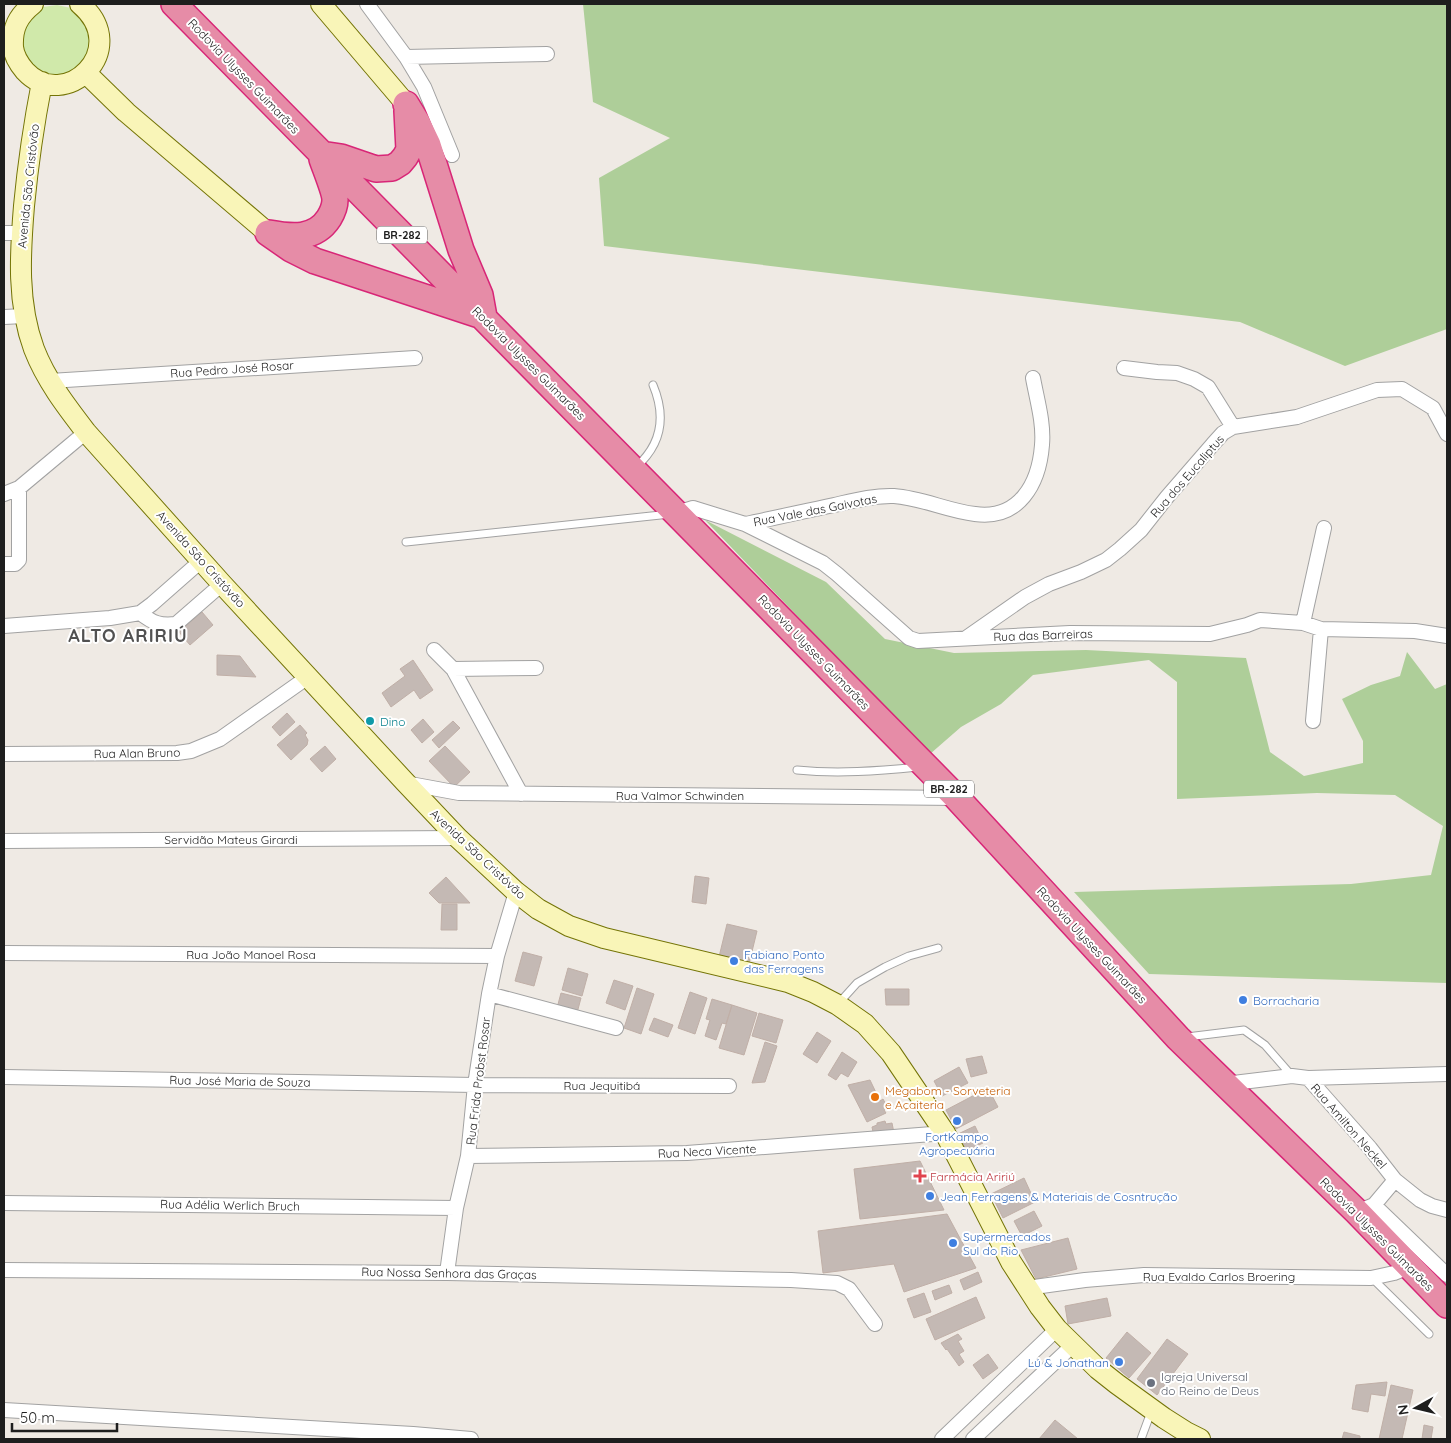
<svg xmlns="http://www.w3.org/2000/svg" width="1451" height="1443" font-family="Quicksand,sans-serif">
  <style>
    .grass { fill: #d0e9aa }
    .forest { fill: #aece99 }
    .building { fill: #c4b9b4; stroke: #c0afa7 }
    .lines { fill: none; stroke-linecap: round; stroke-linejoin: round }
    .lane-casing { stroke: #a2a2a2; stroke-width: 9 }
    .street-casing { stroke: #a2a2a2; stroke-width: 16 }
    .secondary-casing { stroke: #747406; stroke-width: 22 }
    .highway-casing { stroke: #d82677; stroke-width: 28 }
    .lane { stroke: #fff; stroke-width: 7 }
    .street { stroke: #fff; stroke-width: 14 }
    .secondary { stroke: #f9f5b8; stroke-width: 20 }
    .highway { stroke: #e68ca7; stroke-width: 25 }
    .culture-dot { fill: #0f9aa8; stroke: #fff; stroke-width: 2 }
    .shop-dot { fill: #3f7fe0; stroke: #fff; stroke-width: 2 }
    .food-dot { fill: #e8710a; stroke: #fff; stroke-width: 2 }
    .health-dot { fill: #e0444e; stroke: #fff; stroke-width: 2 }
    .worship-dot { fill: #6b7280; stroke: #fff; stroke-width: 2 }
    .labels { text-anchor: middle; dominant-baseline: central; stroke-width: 4; stroke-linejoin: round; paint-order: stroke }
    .shield { fill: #fff; stroke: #626262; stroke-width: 1 }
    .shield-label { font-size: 11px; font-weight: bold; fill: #1e1e1e }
    .street-label { font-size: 12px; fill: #1e1e1e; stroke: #fff }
    .culture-label { font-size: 12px; fill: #0d838f; stroke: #fff; text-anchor: start }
    .shop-label { font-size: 12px; fill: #366cbe; stroke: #fff; text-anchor: start }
    .food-label { font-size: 12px; fill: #c56008; stroke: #fff; text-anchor: start }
    .health-label { font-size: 12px; fill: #be3a42; stroke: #fff; text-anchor: start }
    .worship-label { font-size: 12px; fill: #5b616d; stroke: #fff; text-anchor: start }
    .district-label { font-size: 18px; font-weight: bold; letter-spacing: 1px; fill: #515151; stroke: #fff }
  </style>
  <rect width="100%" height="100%" fill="#efeae4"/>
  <path class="grass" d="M 57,5 L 71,8 L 82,16 L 92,42 L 89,55 L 69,75 L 55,76 L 41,73 L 30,65 L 23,53 L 23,26 L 31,15 L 43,7 Z"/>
  <path class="forest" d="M 583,4 L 1447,4 L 1447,329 L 1345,366 L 1240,322 L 604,246 L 599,178 L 670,138 L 593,102 Z
    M 705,520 L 826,582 L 885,639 L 954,653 L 1086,650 L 1246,658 L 1270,752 L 1304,776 L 1363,763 L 1363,741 L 1342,699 L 1371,685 L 1400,676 L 1407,652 L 1435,689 L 1447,684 L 1447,983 L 1149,974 L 1074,892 L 1351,884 L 1431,875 L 1443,826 L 1395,795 L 1317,793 L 1177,799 L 1177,682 L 1149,660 L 1033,675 L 1001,704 L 961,727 L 930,754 Z"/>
  <path class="building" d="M 202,612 L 213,625 L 190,645 L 179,632 Z
    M 217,655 L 240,656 L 256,677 L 217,675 Z
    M 413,660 L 433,690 L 420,699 L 414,690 L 391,707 L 382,693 L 405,676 L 400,669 Z
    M 287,713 L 295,722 L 280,736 L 272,727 Z
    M 423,719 L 434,732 L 422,743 L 411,730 Z
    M 453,721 L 460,728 L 439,748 L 432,740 Z
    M 300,725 L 307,733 L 305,735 L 308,740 L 307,745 L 291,760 L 277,745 Z
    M 325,746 L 336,759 L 322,772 L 310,759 Z
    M 445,746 L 470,772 L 454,787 L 429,761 Z
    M 695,876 L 709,878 L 706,904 L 692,902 Z
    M 446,877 L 470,903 L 439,903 L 429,893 Z
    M 442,904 L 457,904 L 457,930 L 441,930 Z
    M 727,924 L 757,931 L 748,968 L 718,961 Z
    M 523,952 L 542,957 L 534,986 L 515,981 Z
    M 568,968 L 588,974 L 582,996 L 562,990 Z
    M 614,980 L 633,986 L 625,1010 L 606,1003 Z
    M 637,988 L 654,994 L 641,1034 L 624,1028 Z
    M 885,989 L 909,989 L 909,1005 L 886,1005 Z
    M 690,992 L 707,998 L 695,1034 L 678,1028 Z
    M 561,993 L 581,998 L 577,1013 L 557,1008 Z
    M 712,999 L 732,1005 L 726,1024 L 722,1023 L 716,1040 L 705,1036 L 710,1020 L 706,1019 Z
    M 732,1005 L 757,1013 L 744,1055 L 719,1048 Z
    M 759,1013 L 783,1020 L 776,1043 L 752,1036 Z
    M 654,1018 L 673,1025 L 668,1037 L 649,1030 Z
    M 817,1032 L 831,1041 L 817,1063 L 803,1054 Z
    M 765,1042 L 777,1046 L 765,1082 L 752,1083 Z
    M 842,1052 L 857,1062 L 848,1077 L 841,1073 L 836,1080 L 828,1075 Z
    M 982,1056 L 987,1073 L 971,1077 L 966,1059 Z
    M 959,1067 L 968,1083 L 942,1096 L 934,1081 Z
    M 870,1080 L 880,1101 L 883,1099 L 888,1108 L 884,1110 L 886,1113 L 867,1122 L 848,1085 Z
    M 988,1088 L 998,1107 L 956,1129 L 946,1110 Z
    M 885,1121 L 886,1124 L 892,1123 L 894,1133 L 874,1137 L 872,1127 L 877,1125 L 877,1123 Z
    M 975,1126 L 983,1143 L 966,1151 L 958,1134 Z
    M 920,1161 L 944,1210 L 860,1219 L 854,1169 Z
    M 1024,1178 L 1035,1202 L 1003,1218 L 991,1194 Z
    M 1034,1211 L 1042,1226 L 1022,1236 L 1014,1221 Z
    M 947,1214 L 976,1268 L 904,1292 L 894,1264 L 823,1273 L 818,1231 Z
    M 1068,1238 L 1077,1269 L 1036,1279 L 1021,1250 Z
    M 978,1272 L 982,1282 L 964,1290 L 960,1280 Z
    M 949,1285 L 952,1293 L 935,1300 L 932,1291 Z
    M 924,1293 L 931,1312 L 914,1318 L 907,1299 Z
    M 976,1297 L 985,1318 L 935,1340 L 926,1319 Z
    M 1107,1298 L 1111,1316 L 1068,1324 L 1065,1306 Z
    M 1127,1332 L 1151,1353 L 1129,1378 L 1106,1358 Z
    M 958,1334 L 962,1339 L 958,1341 L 964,1351 L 959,1354 L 964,1362 L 959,1366 L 947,1349 L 946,1350 L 941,1343 Z
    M 1167,1339 L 1188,1354 L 1157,1395 L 1137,1379 Z
    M 988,1354 L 998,1368 L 983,1379 L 973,1365 Z
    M 1387,1382 L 1385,1396 L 1371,1394 L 1368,1412 L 1352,1409 L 1356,1385 Z
    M 1391,1385 L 1413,1390 L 1402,1439 L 1379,1439 Z
    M 1055,1420 L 1078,1439 L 1039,1439 Z
    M 1424,1425 L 1433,1427 L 1431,1439 L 1422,1439 Z
    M 1344,1432 L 1360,1436 L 1360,1439 L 1342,1439 Z"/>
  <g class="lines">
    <defs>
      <path id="lane" d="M 636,467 C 662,444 666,416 653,385
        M 406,542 L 670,514
        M 797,770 C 838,774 877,771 918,767
        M 838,1004 L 857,983 L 885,967 L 909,956 L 938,948
        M 1187,1037 L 1244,1030 L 1265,1045 L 1292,1076
        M 1372,1278 L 1429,1334
        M 1141,1439 L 1151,1412"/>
      <path id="street" d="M 367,4 L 406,57 L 424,87 L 452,155
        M 406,57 L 547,54
        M 4,233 L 22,233
        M 4,317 L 24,316
        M 1124,368 L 1157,372 L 1177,373 L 1194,379 L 1208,387 L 1233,427
        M 50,381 L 415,358
        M 4,494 L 19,488 L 86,432
        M 677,513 L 693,508 L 745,524 L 823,563 L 837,574 L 909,638 L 918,641 L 1070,633 L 1210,634 L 1247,625 L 1260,620 L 1303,623 L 1321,629 L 1415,631 L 1447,636
        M 745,524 C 775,518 805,511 834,505 C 852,501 875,495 894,496 C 922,498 948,511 975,514 C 1019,520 1039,484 1042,445 C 1044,423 1037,400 1033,378
        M 4,564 L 15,564 L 19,560 L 19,488
        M 140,613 C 153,623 160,626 176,624 L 222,584
        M 1303,623 L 1324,528
        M 4,626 L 110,618 L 140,613 L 152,604 L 202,560
        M 966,638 L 1025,597 L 1049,584 L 1081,572 L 1106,560 L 1120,549 L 1141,530 L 1167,497 L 1213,444 L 1223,433 L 1233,427 L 1297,417 L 1377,390 L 1402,389 L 1433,408 L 1447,434
        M 434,650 L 453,669 L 521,794
        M 453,669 L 536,668
        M 1313,721 L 1321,629
        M 4,754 L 177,753 L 191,751 L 220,739 L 308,677
        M 405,783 L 459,793 L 957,798
        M 4,841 L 458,838
        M 4,953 L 497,956
        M 489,994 L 616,1028
        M 4,1077 L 475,1085 L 729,1086
        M 1308,1078 L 1370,1148 L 1395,1180 L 1374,1205 L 1357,1212
        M 1225,1084 L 1292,1076 L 1308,1078 L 1447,1074
        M 468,1156 L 687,1153 L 945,1133
        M 1395,1180 L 1420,1200 L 1432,1206 L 1447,1210
        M 4,1203 L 456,1208
        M 1374,1205 L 1447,1275
        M 4,1270 L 447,1273 L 791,1280 L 837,1283 L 849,1289 L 875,1324
        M 447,1273 L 456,1208 L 468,1156 L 475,1085 L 489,994 L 497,956 L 516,892
        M 1027,1288 L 1085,1280 L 1144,1275 L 1371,1278 L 1394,1273 L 1409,1267
        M 4,1410 L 413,1434 L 471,1439
        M 942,1439 L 1057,1329
        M 973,1439 L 1073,1345"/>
      <path id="secondary" d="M 33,4 C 18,16 12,28 13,47 C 14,56 19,64 25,71 C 65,114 133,49 80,4
        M 321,4 L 406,104
        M 86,73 L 126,112 L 268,233
        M 42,82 C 34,123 28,164 24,206 C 20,254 17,303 34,349 C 46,380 66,406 86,432 L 222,584 L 405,782 L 458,838 L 516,892 L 538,909 L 569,926 L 604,938 L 788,982 L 813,992 L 838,1005 L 865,1024 L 891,1053 L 945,1133 L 1011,1262 L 1040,1307 L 1057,1329 L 1098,1369 L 1117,1384 L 1164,1418 L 1186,1432 L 1200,1439"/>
      <path id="highway" d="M 174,4 L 957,798 L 1178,1038 L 1357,1212 L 1447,1305
        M 406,104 L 417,122 L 428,145 L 461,250 L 480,295 L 484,317
        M 321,154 L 341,157 L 376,169 L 392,168 L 400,163 L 405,157 L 409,150 L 407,111
        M 268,233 L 291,249 L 315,261 L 479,315
        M 269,233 C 291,237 315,240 329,218 C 332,213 335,206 335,200 C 335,192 325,168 322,159"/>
    </defs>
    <use href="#lane" class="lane-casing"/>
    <use href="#street" class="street-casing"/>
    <use href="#secondary" class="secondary-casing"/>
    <use href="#highway" class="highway-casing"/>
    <use href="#lane" class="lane"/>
    <use href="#street" class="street"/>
    <use href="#secondary" class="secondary"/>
    <use href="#highway" class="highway"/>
  </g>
  <circle class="culture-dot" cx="370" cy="721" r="5"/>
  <g class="shop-dot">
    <circle cx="734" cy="961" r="5"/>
    <circle cx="1243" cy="1000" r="5"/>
    <circle cx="957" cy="1121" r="5"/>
    <circle cx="930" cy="1196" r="5"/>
    <circle cx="953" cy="1243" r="5"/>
    <circle cx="1119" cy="1362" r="5"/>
  </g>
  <circle class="food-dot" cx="875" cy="1097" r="5"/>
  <path class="health-dot" d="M917.5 1168.5h5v5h5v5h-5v5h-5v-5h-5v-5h5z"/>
  <circle class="worship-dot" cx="1151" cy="1383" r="5"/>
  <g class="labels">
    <g class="shield">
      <rect x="377" y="226.5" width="50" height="17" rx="4"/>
      <rect x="924" y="780.5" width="50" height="17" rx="4"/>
    </g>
    <g class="shield-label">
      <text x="402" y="235">BR-282</text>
      <text x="949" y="789">BR-282</text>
    </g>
    <g class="street-label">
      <text transform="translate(244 76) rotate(46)">Rodovia Ulysses Guimarães</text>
      <text transform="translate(28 186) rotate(-84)">Avenida São Cristóvão</text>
      <text transform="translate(529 363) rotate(45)">Rodovia Ulysses Guimarães</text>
      <text transform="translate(232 369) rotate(-4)">Rua Pedro José Rosar</text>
      <text transform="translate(1187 476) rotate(-49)">Rua dos Eucaliptus</text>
      <text transform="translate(815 510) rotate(-11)">Rua Vale das Gaivotas</text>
      <text transform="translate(201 559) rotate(48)">Avenida São Cristóvão</text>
      <text transform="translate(1043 635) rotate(-2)">Rua das Barreiras</text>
      <text transform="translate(814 652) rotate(46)">Rodovia Ulysses Guimarães</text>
      <text transform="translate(137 753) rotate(-1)">Rua Alan Bruno</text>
      <text x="680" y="795">Rua Valmor Schwinden</text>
      <text x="231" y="839">Servidão Mateus Girardi</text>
      <text transform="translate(478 854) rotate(43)">Avenida São Cristóvão</text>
      <text transform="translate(1092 945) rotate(47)">Rodovia Ulysses Guimarães</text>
      <text x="251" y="954">Rua João Manoel Rosa</text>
      <text transform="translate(240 1081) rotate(1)">Rua José Maria de Souza</text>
      <text transform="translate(478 1081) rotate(-83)">Rua Frida Probst Rosar</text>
      <text x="602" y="1085">Rua Jequitibá</text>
      <text transform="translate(1349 1126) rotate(49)">Rua Amilton Neckel</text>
      <text transform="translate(707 1151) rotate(-3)">Rua Neca Vicente</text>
      <text transform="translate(230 1205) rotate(1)">Rua Adélia Werlich Bruch</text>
      <text transform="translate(1377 1234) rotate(45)">Rodovia Ulysses Guimarães</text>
      <text transform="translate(449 1273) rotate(1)">Rua Nossa Senhora das Graças</text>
      <text x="1219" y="1276">Rua Evaldo Carlos Broering</text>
    </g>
    <g class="culture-label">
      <text x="380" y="721">Dino</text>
    </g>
    <g class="shop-label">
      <text x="744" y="954">Fabiano Ponto<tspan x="744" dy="14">das Ferragens</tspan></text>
      <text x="1253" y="1000">Borracharia</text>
      <text x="957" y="1136" text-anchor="middle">FortKampo<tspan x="957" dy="14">Agropecuária</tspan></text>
      <text x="940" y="1196">Jean Ferragens &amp; Materiais de Cosntrução</text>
      <text x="963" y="1236">Supermercados<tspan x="963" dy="14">Sul do Rio</tspan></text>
      <text x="1109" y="1362" text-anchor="end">Lú &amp; Jonathan</text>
    </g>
    <g class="food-label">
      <text x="885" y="1090">Megabom - Sorveteria<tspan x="885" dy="14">e Açaiteria</tspan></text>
    </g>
    <g class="health-label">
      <text x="930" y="1176">Farmácia Aririú</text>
    </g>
    <g class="worship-label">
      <text x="1161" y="1376">Igreja Universal<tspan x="1161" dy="14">do Reino de Deus</tspan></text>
    </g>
    <g class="district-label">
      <text x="128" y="635">ALTO ARIRIÚ</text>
    </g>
  </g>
  <rect width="1451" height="1443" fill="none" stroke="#1e1e1e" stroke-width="10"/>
  <g transform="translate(1416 1408) rotate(262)" stroke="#ffffff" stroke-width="4" paint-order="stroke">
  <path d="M0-4L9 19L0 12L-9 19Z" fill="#1e1e1e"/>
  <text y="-8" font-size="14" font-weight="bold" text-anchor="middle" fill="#1e1e1e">N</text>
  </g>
  <path d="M12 1423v8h105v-8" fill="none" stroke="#1e1e1e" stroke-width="2.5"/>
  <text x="20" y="1423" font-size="15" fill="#1e1e1e" stroke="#ffffff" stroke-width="4" paint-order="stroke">50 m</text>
</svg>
